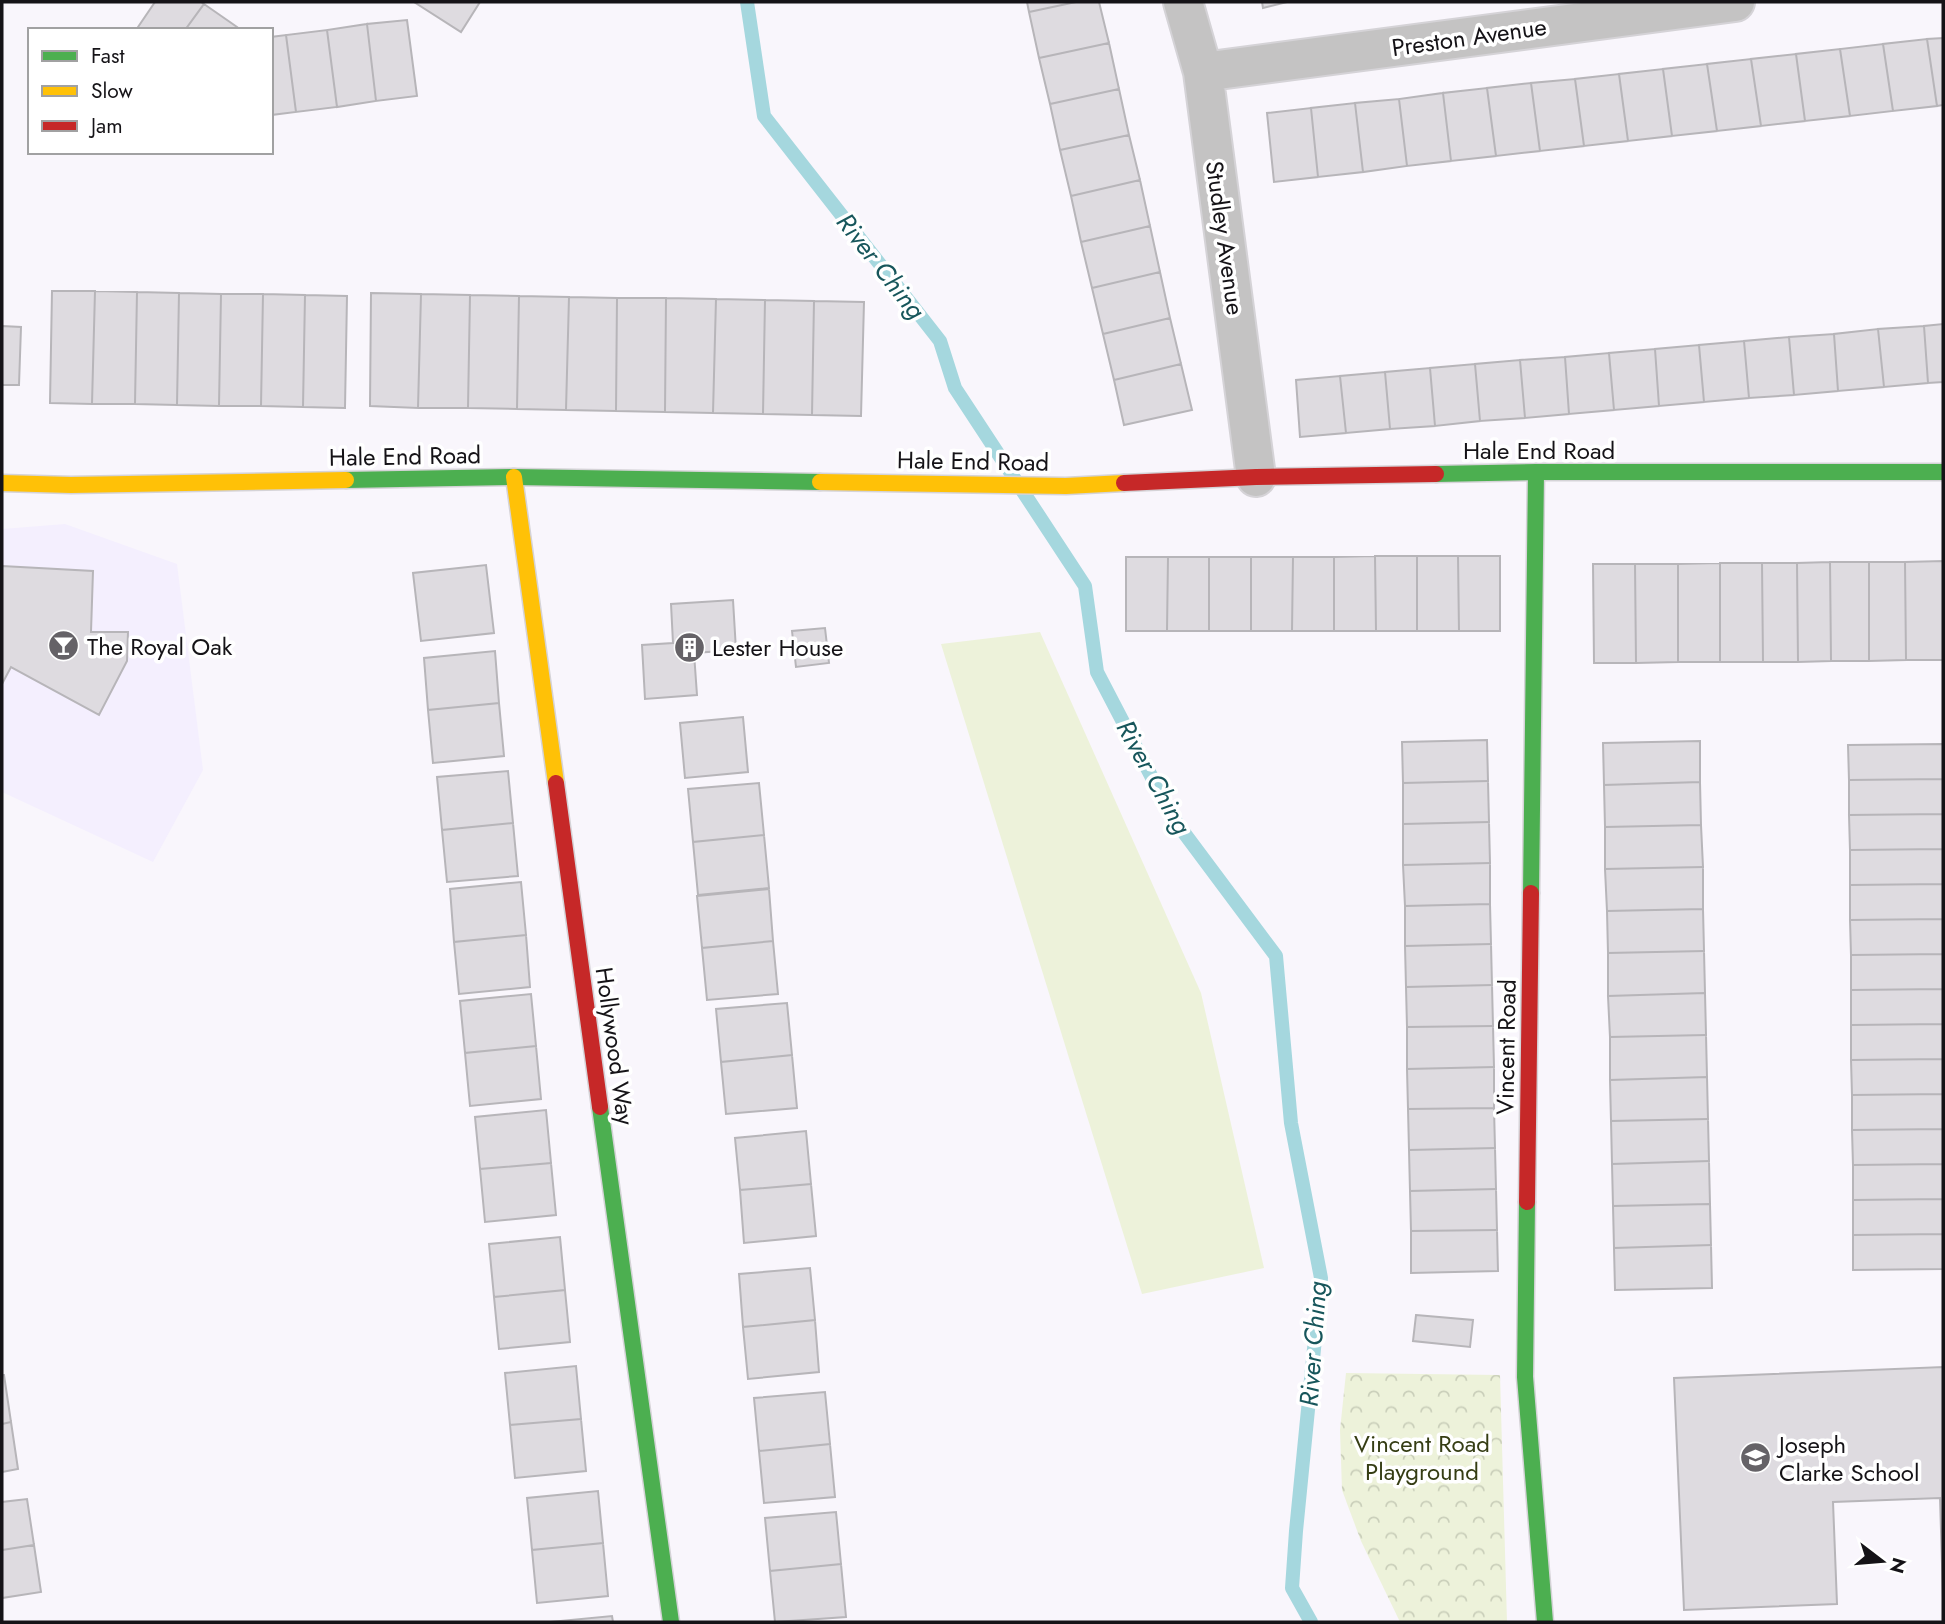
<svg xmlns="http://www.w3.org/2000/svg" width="1945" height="1624" font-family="Jost,sans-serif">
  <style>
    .commercial { fill: #f4effe }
    .park { fill: url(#park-crowns) }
    .garden { fill: #edf2da }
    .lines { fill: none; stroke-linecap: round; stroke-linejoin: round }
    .stream { stroke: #a5d7de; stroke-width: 14 }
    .building { fill: #dedbe0; stroke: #b7b5b9; stroke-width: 2 }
    .street-casing { stroke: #d5d3d7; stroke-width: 42 }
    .fast-casing { stroke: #d5d3d7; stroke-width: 19 }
    .slow-casing { stroke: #d5d3d7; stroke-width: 19 }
    .jam-casing { stroke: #d5d3d7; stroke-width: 19 }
    .street { stroke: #c4c3c3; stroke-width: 38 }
    .fast { stroke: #4caf50; stroke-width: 16 }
    .slow { stroke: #ffc107; stroke-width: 16 }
    .jam { stroke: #c62828; stroke-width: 16 }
    .labels { text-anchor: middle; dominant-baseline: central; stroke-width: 7; stroke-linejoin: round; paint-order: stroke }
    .street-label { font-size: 24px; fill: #151317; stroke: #fff }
    .poi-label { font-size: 24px; fill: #151317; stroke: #fff; text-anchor: start }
    .park-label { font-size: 24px; fill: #353d14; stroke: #fff }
    .water-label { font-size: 26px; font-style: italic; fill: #17565b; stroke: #fff }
  </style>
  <defs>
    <pattern id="park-crowns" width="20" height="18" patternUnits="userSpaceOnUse" patternTransform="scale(1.75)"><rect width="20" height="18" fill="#edf2da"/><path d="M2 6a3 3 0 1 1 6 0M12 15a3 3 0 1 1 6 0" fill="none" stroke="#cacfba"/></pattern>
  </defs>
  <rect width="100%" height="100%" fill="#f9f6fc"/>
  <path class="commercial" d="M 65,524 L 177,564 L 203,770 L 153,862 L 2,792 L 2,529 Z"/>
  <path class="park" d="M 1346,1373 L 1500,1375 L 1507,1622 L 1400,1622 L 1361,1541 L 1342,1490 L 1340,1430 Z"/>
  <path class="garden" d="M 1040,632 L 1201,993 L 1264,1268 L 1142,1294 L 941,644 Z"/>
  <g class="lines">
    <path class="stream" d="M 747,2 L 764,116 L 940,341 L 955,388 L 1085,586 L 1097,672 L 1173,818 L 1276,956 L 1291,1123 L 1321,1278 L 1296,1531 L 1292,1588 L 1311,1622"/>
  </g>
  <path class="building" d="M 155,2 L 201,2 L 204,4 L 185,30 L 136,30 Z
    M 414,2 L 480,2 L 461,32 Z
    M 1027,2 L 1076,2 L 1029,12 Z
    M 1076,2 L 1099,2 L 1109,43 L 1039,58 L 1029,12 Z
    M 1262,2 L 1287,2 L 1263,8 Z
    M 204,4 L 237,27 L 235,30 L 185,30 Z
    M 407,20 L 417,96 L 376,101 L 367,24 Z
    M 367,24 L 376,101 L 337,107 L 327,30 Z
    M 327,30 L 337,107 L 296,112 L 286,35 Z
    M 286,35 L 296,112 L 271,115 L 271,37 Z
    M 1943,38 L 1943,105 L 1937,106 L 1927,39 Z
    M 1927,39 L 1937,106 L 1893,111 L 1883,44 Z
    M 1109,43 L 1119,89 L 1050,104 L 1039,58 Z
    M 1883,44 L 1893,111 L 1850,116 L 1840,49 Z
    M 1840,49 L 1850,116 L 1805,121 L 1796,54 Z
    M 1796,54 L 1805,121 L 1761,126 L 1751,59 Z
    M 1751,59 L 1761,126 L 1717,131 L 1707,64 Z
    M 1707,64 L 1717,131 L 1672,136 L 1663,69 Z
    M 1663,69 L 1672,136 L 1628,141 L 1619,74 Z
    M 1619,74 L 1628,141 L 1584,146 L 1575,79 Z
    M 1575,79 L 1584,146 L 1540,151 L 1531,83 Z
    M 1531,83 L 1540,151 L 1496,156 L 1487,88 Z
    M 1487,88 L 1496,156 L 1451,161 L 1443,93 Z
    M 1119,89 L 1129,135 L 1060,150 L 1050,104 Z
    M 1443,93 L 1451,161 L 1407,166 L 1399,99 Z
    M 1399,99 L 1407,166 L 1363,172 L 1355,103 Z
    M 1355,103 L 1363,172 L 1318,177 L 1311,108 Z
    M 1311,108 L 1318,177 L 1274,182 L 1267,113 Z
    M 1129,135 L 1140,180 L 1071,196 L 1060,150 Z
    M 1140,180 L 1150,226 L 1081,242 L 1071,196 Z
    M 1150,226 L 1160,272 L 1092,288 L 1081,242 Z
    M 1160,272 L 1170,318 L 1103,334 L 1092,288 Z
    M 52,291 L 95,291 L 92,404 L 50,403 Z
    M 95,291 L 137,292 L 135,404 L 92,404 Z
    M 137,292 L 179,293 L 177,405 L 135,404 Z
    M 179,293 L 221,294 L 219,406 L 177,405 Z
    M 371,293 L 421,294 L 418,408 L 370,406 Z
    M 221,294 L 263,294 L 261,406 L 219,406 Z
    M 263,294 L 305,295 L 303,407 L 261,406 Z
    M 421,294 L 470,295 L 468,408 L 418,408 Z
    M 305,295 L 347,296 L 345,408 L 303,407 Z
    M 470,295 L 519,296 L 517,409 L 468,408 Z
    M 519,296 L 569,297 L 566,410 L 517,409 Z
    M 569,297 L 617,298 L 616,411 L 566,410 Z
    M 617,298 L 666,298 L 665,412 L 616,411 Z
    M 666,298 L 716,299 L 713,413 L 665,412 Z
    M 716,299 L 765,300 L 763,414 L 713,413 Z
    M 765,300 L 814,301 L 812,415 L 763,414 Z
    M 814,301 L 864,302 L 861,416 L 812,415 Z
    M 1170,318 L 1181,364 L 1114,380 L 1103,334 Z
    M 1943,324 L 1943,382 L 1928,383 L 1924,326 Z
    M 2,326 L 21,327 L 19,385 L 2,385 Z
    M 1924,326 L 1928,383 L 1884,387 L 1878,329 Z
    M 1878,329 L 1884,387 L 1838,391 L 1834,334 Z
    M 1834,334 L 1838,391 L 1794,395 L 1789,337 Z
    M 1789,337 L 1794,395 L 1749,398 L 1744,341 Z
    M 1744,341 L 1749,398 L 1704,402 L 1699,345 Z
    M 1699,345 L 1704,402 L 1659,406 L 1655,349 Z
    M 1655,349 L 1659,406 L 1614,410 L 1609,353 Z
    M 1609,353 L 1614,410 L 1569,414 L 1565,357 Z
    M 1565,357 L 1569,414 L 1525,418 L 1520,360 Z
    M 1520,360 L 1525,418 L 1480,421 L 1475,364 Z
    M 1181,364 L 1192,410 L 1124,425 L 1114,380 Z
    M 1475,364 L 1480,421 L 1435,426 L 1430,368 Z
    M 1430,368 L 1435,426 L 1390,429 L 1385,372 Z
    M 1385,372 L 1390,429 L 1346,433 L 1340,376 Z
    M 1340,376 L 1346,433 L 1300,437 L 1296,380 Z
    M 1375,556 L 1376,631 L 1334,631 L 1334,557 Z
    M 1375,556 L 1417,556 L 1417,631 L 1376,631 Z
    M 1417,556 L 1458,556 L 1459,631 L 1417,631 Z
    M 1458,556 L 1500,556 L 1500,631 L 1459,631 Z
    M 1126,557 L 1168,557 L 1167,631 L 1126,631 Z
    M 1168,557 L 1209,557 L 1209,631 L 1167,631 Z
    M 1209,557 L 1251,557 L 1251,631 L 1209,631 Z
    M 1251,557 L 1293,557 L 1292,631 L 1251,631 Z
    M 1293,557 L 1334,557 L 1334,631 L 1292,631 Z
    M 1943,561 L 1943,660 L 1906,660 L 1905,562 Z
    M 1830,562 L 1869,562 L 1869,661 L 1831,661 Z
    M 1830,562 L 1831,661 L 1798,662 L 1797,563 Z
    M 1869,562 L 1905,562 L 1906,660 L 1869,661 Z
    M 1720,563 L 1762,563 L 1763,662 L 1720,662 Z
    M 1720,563 L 1720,662 L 1678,662 L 1678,564 Z
    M 1762,563 L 1797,563 L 1798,662 L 1763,662 Z
    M 1593,564 L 1635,564 L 1636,663 L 1594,663 Z
    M 1635,564 L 1678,564 L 1678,662 L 1636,663 Z
    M 486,565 L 494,633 L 421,641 L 413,573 Z
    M 2,566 L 93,571 L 91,632 L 128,632 L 127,661 L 99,715 L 11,667 L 2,684 Z
    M 733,600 L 736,650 L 694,653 L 697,695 L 645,699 L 642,645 L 673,643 L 671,604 Z
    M 825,628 L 829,663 L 796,667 L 792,631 Z
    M 495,651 L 499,703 L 428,710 L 424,658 Z
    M 499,703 L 504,756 L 433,763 L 428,710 Z
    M 743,717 L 748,772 L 685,778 L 680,723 Z
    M 1487,740 L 1488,781 L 1403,783 L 1402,742 Z
    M 1700,741 L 1700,782 L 1604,785 L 1603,743 Z
    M 1943,744 L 1943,779 L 1849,780 L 1848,745 Z
    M 508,771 L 513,823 L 442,830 L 437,777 Z
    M 1943,779 L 1943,814 L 1849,815 L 1849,780 Z
    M 1488,781 L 1489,822 L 1403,824 L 1403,783 Z
    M 1700,782 L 1701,825 L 1605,827 L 1604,785 Z
    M 759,783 L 764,835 L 693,842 L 688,789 Z
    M 1943,814 L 1943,849 L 1850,850 L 1849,815 Z
    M 1489,822 L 1490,863 L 1403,865 L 1403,824 Z
    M 513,823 L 518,876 L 447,882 L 442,830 Z
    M 1701,825 L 1703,867 L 1605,869 L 1605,827 Z
    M 764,835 L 769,888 L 698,895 L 693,842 Z
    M 1943,849 L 1943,884 L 1850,885 L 1850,850 Z
    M 1490,863 L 1490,904 L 1405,906 L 1403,865 Z
    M 1703,867 L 1703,909 L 1607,911 L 1605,869 Z
    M 521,882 L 526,935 L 454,942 L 450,889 Z
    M 1943,884 L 1943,919 L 1850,920 L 1850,885 Z
    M 769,889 L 773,941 L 702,948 L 697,896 Z
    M 1490,904 L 1491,944 L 1405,946 L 1405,906 Z
    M 1703,909 L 1704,951 L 1608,953 L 1607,911 Z
    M 1943,919 L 1943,954 L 1851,955 L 1850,920 Z
    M 526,935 L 530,987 L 459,994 L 454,942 Z
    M 773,941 L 778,994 L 707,1000 L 702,948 Z
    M 1491,944 L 1492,985 L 1406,987 L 1405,946 Z
    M 1704,951 L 1705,993 L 1608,996 L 1608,953 Z
    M 1943,954 L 1943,989 L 1851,990 L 1851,955 Z
    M 1492,985 L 1493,1026 L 1407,1027 L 1406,987 Z
    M 1943,989 L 1943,1024 L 1851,1025 L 1851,990 Z
    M 1705,993 L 1706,1035 L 1610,1037 L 1608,996 Z
    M 531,994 L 536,1046 L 465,1053 L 460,1001 Z
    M 787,1003 L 792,1055 L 721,1062 L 716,1009 Z
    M 1943,1024 L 1943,1059 L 1851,1060 L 1851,1025 Z
    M 1493,1026 L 1494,1067 L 1407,1069 L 1407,1027 Z
    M 1706,1035 L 1707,1077 L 1610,1080 L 1610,1037 Z
    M 536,1046 L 541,1099 L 470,1106 L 465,1053 Z
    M 792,1055 L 797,1108 L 726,1114 L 721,1062 Z
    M 1943,1059 L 1943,1094 L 1852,1095 L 1851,1060 Z
    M 1494,1067 L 1494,1108 L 1408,1109 L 1407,1069 Z
    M 1707,1077 L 1708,1119 L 1611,1121 L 1610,1080 Z
    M 1943,1094 L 1943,1129 L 1852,1130 L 1852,1095 Z
    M 1494,1108 L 1495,1148 L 1409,1150 L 1408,1109 Z
    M 546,1110 L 551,1163 L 480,1169 L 475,1117 Z
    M 1708,1119 L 1709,1161 L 1612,1164 L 1611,1121 Z
    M 1943,1129 L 1943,1164 L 1853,1165 L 1852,1130 Z
    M 806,1131 L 811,1184 L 740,1190 L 735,1138 Z
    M 1495,1148 L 1496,1189 L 1410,1191 L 1409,1150 Z
    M 1709,1161 L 1710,1204 L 1613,1206 L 1612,1164 Z
    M 551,1163 L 556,1215 L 485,1222 L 480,1169 Z
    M 1943,1164 L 1943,1199 L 1853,1200 L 1853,1165 Z
    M 811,1184 L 816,1236 L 744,1243 L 740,1190 Z
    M 1496,1189 L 1497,1230 L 1411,1231 L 1410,1191 Z
    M 1943,1199 L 1943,1234 L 1853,1235 L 1853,1200 Z
    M 1710,1204 L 1711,1245 L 1614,1248 L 1613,1206 Z
    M 1497,1230 L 1498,1271 L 1411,1273 L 1411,1231 Z
    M 1943,1234 L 1943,1269 L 1853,1270 L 1853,1235 Z
    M 560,1237 L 565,1290 L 494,1297 L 489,1244 Z
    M 1711,1245 L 1712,1288 L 1615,1290 L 1614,1248 Z
    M 810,1268 L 815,1320 L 743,1327 L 739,1274 Z
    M 565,1290 L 570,1342 L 499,1349 L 494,1297 Z
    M 1416,1315 L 1473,1320 L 1470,1347 L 1413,1341 Z
    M 815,1320 L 819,1372 L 748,1379 L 743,1327 Z
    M 576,1366 L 581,1419 L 510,1425 L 505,1373 Z
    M 1943,1367 L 1943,1597 L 1940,1498 L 1833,1502 L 1837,1604 L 1684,1610 L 1674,1378 Z
    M 2,1375 L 4,1375 L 11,1422 L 2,1424 Z
    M 825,1392 L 830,1444 L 759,1451 L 754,1398 Z
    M 581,1419 L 586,1471 L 515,1478 L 510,1425 Z
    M 11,1422 L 18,1469 L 2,1472 L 2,1424 Z
    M 830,1444 L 835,1497 L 764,1503 L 759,1451 Z
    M 598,1491 L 603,1543 L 532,1550 L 527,1498 Z
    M 27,1499 L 34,1545 L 2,1550 L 2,1502 Z
    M 836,1512 L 841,1564 L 770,1571 L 765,1518 Z
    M 603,1543 L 608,1596 L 537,1603 L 532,1550 Z
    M 34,1545 L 41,1592 L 2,1598 L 2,1550 Z
    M 841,1564 L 846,1617 L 775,1622 L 770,1571 Z
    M 612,1616 L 613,1622 L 550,1622 Z"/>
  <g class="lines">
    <defs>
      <path id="street" d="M 1183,2 L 1203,72 L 1256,477
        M 1203,72 L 1735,2"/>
      <path id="fast" d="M 1436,474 L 1536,472 L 1943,472
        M 346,480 L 514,477 L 820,482
        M 1531,893 L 1536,472
        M 600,1107 L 671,1622
        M 1527,1202 L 1525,1377 L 1545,1622"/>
      <path id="slow" d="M 514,477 L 556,783
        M 820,482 L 1066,486 L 1124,483
        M 2,483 L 71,485 L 346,480"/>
      <path id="jam" d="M 1124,483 L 1256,477 L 1436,474
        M 556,783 L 600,1107
        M 1527,1202 L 1531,893"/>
    </defs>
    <use href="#street" class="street-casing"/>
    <use href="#fast" class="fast-casing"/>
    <use href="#slow" class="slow-casing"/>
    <use href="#jam" class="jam-casing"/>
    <use href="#street" class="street"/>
    <use href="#fast" class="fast"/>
    <use href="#slow" class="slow"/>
    <use href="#jam" class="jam"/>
  </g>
  <defs>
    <symbol id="bar-disc" viewBox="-11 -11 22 22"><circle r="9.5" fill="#656267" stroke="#fff"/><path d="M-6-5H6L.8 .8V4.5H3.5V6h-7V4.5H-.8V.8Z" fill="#fff"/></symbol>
    <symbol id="building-disc" viewBox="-11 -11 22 22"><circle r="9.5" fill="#656267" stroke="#fff"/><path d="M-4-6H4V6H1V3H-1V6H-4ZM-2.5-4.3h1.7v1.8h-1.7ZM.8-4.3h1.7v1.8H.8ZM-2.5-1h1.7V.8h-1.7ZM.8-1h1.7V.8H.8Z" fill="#fff"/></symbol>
    <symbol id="school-disc" viewBox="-11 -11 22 22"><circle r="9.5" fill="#656267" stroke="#fff"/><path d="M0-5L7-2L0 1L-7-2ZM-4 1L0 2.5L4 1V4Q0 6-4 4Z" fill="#fff"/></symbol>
  </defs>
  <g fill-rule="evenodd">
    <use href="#bar-disc" x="46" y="628" width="35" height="35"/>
    <use href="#building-disc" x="672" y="630" width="35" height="35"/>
    <use href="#school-disc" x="1738" y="1440" width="35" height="35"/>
  </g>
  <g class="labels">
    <g class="street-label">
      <text transform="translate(1469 37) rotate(-8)">Preston Avenue</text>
      <text transform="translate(1225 238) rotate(82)">Studley Avenue</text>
      <text x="1539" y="450">Hale End Road</text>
      <text transform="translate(405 456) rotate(-1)">Hale End Road</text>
      <text transform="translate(973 461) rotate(1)">Hale End Road</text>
      <text transform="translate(615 1046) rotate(82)">Hollywood Way</text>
      <text transform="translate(1506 1047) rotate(-89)">Vincent Road</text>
    </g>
    <g class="poi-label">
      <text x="87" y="646">The Royal Oak</text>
      <text x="712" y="647">Lester House</text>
      <text x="1779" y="1444">Joseph<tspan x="1779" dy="28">Clarke School</tspan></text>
    </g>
    <g class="park-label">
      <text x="1422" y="1443">Vincent Road<tspan x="1422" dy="28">Playground</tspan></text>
    </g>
    <g class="water-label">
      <text transform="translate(881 266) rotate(52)">River Ching</text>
      <text transform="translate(1154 777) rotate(61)">River Ching</text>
      <text transform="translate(1313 1344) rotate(-86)">River Ching</text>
    </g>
  </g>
  <rect width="1945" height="1624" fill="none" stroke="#151317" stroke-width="7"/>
  <rect x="28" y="28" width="245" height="126" fill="#ffffff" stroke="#a1a1a2" stroke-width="2"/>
  <rect x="42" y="51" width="35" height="10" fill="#4caf50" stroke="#a1a1a2" stroke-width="2"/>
  <text x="91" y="63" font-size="21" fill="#151317">Fast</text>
  <rect x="42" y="86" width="35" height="10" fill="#ffc107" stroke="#a1a1a2" stroke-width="2"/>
  <text x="91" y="98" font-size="21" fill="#151317">Slow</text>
  <rect x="42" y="121" width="35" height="10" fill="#c62828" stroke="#a1a1a2" stroke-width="2"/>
  <text x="91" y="133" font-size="21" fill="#151317">Jam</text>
  <g transform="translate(1882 1561) rotate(106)" stroke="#ffffff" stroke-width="5" paint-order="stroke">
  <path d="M0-5L12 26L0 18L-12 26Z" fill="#151317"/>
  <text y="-10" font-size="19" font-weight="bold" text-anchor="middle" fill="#151317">N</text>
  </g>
</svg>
